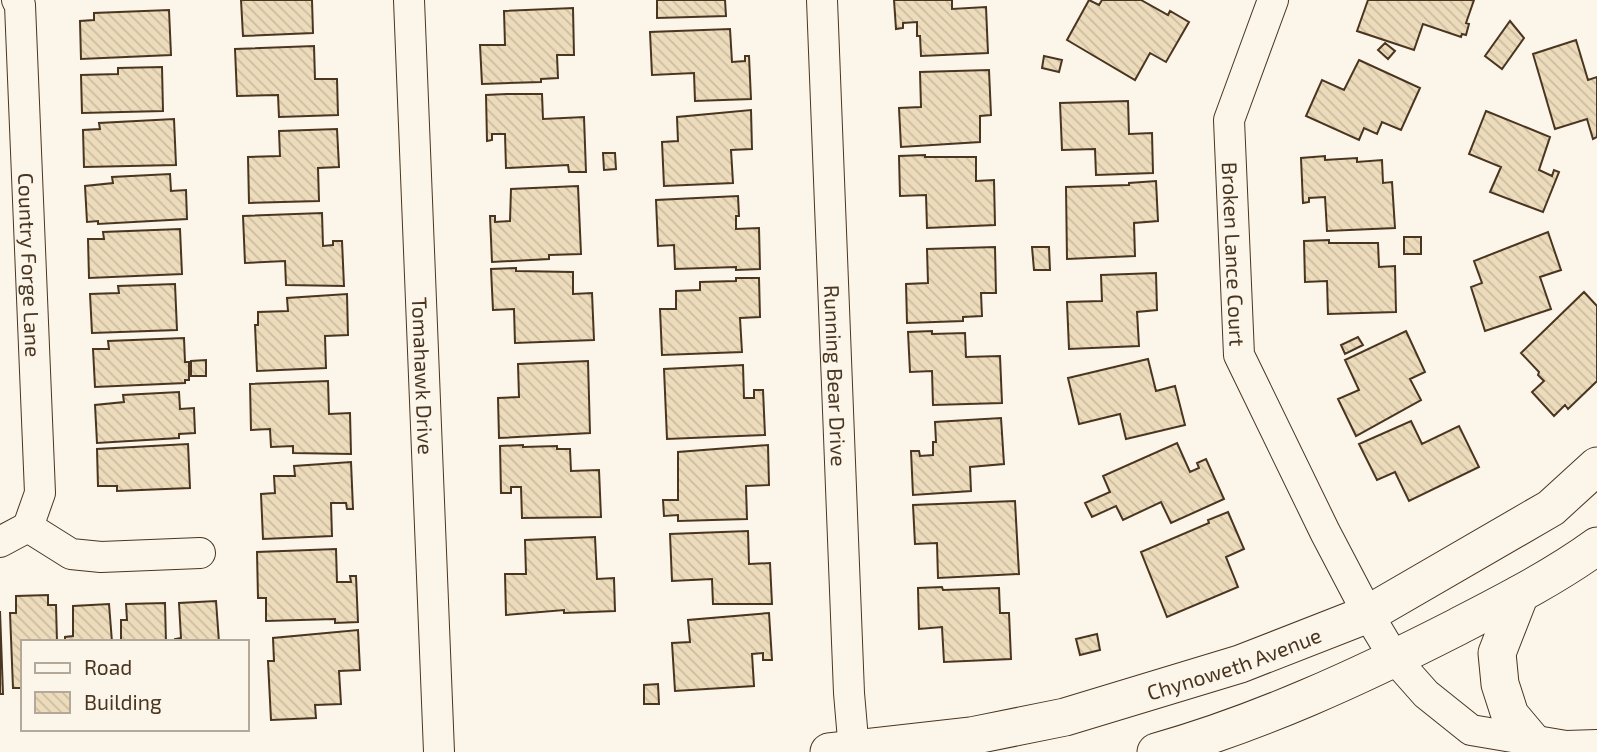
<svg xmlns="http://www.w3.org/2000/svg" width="1597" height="752" font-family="'Exo 2',sans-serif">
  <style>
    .building { fill: url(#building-back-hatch); stroke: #4a3520; stroke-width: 2 }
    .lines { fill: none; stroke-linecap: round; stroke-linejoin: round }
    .minor-casing { stroke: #4a3520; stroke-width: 32 }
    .tertiary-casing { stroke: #4a3520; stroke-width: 39 }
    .minor { stroke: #fbf6e9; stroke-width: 30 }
    .tertiary { stroke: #fbf6e9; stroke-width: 37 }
    .labels { text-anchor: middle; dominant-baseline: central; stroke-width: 5; stroke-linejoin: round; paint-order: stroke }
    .street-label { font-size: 21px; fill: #4a3520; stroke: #fbf6e9 }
  </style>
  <defs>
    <pattern id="building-back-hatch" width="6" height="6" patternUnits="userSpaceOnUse" patternTransform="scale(1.75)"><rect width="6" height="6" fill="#ecdcbc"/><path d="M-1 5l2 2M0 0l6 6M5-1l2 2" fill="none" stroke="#ccbda1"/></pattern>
  </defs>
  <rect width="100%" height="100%" fill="#fbf6e9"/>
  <path class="building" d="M 241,0 L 312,0 L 313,33 L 243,36 Z
    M 657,0 L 725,0 L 726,16 L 657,18 Z
    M 894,0 L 952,0 L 952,9 L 986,7 L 988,53 L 921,56 L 920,36 L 917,36 L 917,22 L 903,23 L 903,28 L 896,29 Z
    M 1089,0 L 1099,5 L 1102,0 L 1141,0 L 1168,15 L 1170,11 L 1189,22 L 1166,62 L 1150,53 L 1135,80 L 1067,40 Z
    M 1368,0 L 1474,0 L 1466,23 L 1469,24 L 1466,35 L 1462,34 L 1461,37 L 1423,24 L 1414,50 L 1357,31 Z
    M 573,8 L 574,55 L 557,55 L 558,78 L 541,79 L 541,82 L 482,84 L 480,45 L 505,45 L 504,11 Z
    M 169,10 L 171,55 L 81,59 L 80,21 L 94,20 L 94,13 Z
    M 1510,21 L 1524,38 L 1502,69 L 1485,56 Z
    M 730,29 L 732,62 L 745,61 L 745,56 L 749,56 L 751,99 L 695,101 L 694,73 L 652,75 L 650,32 Z
    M 1576,40 L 1588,80 L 1597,77 L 1597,137 L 1593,139 L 1587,119 L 1555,129 L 1533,54 Z
    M 1385,43 L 1395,51 L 1388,59 L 1378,50 Z
    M 314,46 L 315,79 L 337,79 L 338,115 L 279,117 L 278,95 L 237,96 L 235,49 Z
    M 1044,56 L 1062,60 L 1059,72 L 1042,68 Z
    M 1359,60 L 1420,88 L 1401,130 L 1382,122 L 1377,134 L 1364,128 L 1359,140 L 1306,116 L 1322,80 L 1344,90 Z
    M 162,67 L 163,111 L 82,113 L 81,75 L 118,74 L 118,68 Z
    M 989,70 L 991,115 L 980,116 L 980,142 L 901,147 L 899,108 L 921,107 L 920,72 Z
    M 507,94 L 542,94 L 543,119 L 584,117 L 586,172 L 569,172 L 568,165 L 506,168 L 505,134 L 492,134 L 492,140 L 487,141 L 486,95 Z
    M 1128,101 L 1129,134 L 1152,133 L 1153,173 L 1096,175 L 1095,149 L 1062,150 L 1060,103 Z
    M 751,110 L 752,149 L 731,150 L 733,183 L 664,186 L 662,142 L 678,141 L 677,117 Z
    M 1486,111 L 1550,137 L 1539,170 L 1552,176 L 1554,170 L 1559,172 L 1543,212 L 1490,192 L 1501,167 L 1469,154 Z
    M 174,119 L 176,165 L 84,167 L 83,130 L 100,129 L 99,123 Z
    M 337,129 L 339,167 L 318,168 L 319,201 L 249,203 L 248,157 L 280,156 L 279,131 Z
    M 603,153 L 615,153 L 616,169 L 604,170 Z
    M 925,155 L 925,157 L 976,157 L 976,181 L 994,180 L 995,225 L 927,228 L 926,195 L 900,196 L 899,156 Z
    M 1325,156 L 1325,160 L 1357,158 L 1357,162 L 1382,160 L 1383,183 L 1392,182 L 1395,228 L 1327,231 L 1325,197 L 1309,198 L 1309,202 L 1303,203 L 1301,158 Z
    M 170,174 L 171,191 L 186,190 L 187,219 L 98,224 L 98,221 L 87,222 L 85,186 L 113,183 L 112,177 Z
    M 1156,181 L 1158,221 L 1134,223 L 1135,256 L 1067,259 L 1066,187 L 1129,185 L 1129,183 Z
    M 578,186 L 581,254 L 549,255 L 549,259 L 492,262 L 490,216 L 495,216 L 495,222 L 510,221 L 511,189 Z
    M 738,196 L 739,216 L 736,216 L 736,229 L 759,228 L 760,269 L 736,270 L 736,267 L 675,269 L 674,245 L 658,246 L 656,200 Z
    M 322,213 L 323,246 L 333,245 L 333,241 L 342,241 L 344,286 L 286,285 L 285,261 L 245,263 L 243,216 Z
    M 180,229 L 182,274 L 89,278 L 88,239 L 104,239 L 103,232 Z
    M 1548,232 L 1561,270 L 1540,277 L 1551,309 L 1485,331 L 1471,287 L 1482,283 L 1474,261 Z
    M 1404,237 L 1421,237 L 1421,254 L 1404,254 Z
    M 1329,240 L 1329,243 L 1378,243 L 1379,267 L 1395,266 L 1396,312 L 1328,314 L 1327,281 L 1305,282 L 1304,241 Z
    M 995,247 L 996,293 L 981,293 L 982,316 L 963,317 L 963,321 L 907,323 L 906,284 L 928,283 L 927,249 Z
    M 1032,247 L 1049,247 L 1050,270 L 1034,270 Z
    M 516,268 L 516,271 L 573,272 L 573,294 L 592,293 L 594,340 L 515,343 L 514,309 L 493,310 L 491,269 Z
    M 1156,273 L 1157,310 L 1137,312 L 1139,346 L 1069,349 L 1067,302 L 1102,301 L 1101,275 Z
    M 736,278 L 759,278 L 760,317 L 740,318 L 742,352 L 662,355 L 660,309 L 676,309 L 676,291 L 700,290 L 700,282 L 736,281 Z
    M 175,284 L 177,330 L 92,333 L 90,294 L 119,293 L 118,286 Z
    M 1584,292 L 1597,306 L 1597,381 L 1568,409 L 1565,405 L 1554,416 L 1532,392 L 1544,381 L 1538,375 L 1539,372 L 1521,353 Z
    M 347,294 L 348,335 L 325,336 L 326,368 L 257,371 L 255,325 L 258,325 L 258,312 L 288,311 L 287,298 Z
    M 932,331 L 932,334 L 965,333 L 966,357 L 1000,356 L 1002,403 L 933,405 L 932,371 L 910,372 L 908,332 Z
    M 1406,331 L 1425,372 L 1410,379 L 1421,400 L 1356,436 L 1338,399 L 1359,390 L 1345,360 Z
    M 1358,337 L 1363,345 L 1345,354 L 1341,345 Z
    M 184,338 L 185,362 L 189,362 L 189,380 L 185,380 L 185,383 L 95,387 L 93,349 L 109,349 L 108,341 Z
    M 1148,359 L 1156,391 L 1175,386 L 1185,425 L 1126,439 L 1120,414 L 1079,424 L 1068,378 Z
    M 206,360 L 206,376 L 191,376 L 191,361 Z
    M 588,361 L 590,433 L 499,438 L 498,398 L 519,397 L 518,364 Z
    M 743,365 L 744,398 L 754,398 L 754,390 L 763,390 L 765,435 L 667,439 L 664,369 Z
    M 328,381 L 329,414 L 350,413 L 351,454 L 293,453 L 293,446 L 271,447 L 270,429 L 251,430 L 250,384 Z
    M 179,392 L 180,409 L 194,408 L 195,433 L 179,434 L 179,438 L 97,443 L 95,405 L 124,402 L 123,395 Z
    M 1001,418 L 1004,464 L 970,467 L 971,491 L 913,495 L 911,451 L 919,451 L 920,456 L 933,455 L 933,442 L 936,442 L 935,422 Z
    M 1411,421 L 1422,444 L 1459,426 L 1479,467 L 1409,501 L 1395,472 L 1377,480 L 1359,444 Z
    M 1177,443 L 1190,472 L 1199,468 L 1197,463 L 1206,459 L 1224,499 L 1171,523 L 1161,502 L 1123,520 L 1116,506 L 1092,517 L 1085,503 L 1110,492 L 1103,476 Z
    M 188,444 L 190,488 L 117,491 L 117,486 L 98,486 L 97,449 Z
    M 523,445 L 523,447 L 557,446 L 557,449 L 570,449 L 571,471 L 599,470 L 601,517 L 522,518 L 521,487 L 511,487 L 511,493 L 501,493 L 500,446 Z
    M 768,445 L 769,485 L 746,486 L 747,519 L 678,521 L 678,515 L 664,516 L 663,500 L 678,500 L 678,452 Z
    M 351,462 L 353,509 L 347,509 L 346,503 L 331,503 L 332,536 L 263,539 L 261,494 L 275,493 L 274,476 L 295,476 L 294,466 Z
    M 1015,501 L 1019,574 L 938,578 L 937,543 L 915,544 L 913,505 Z
    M 1228,512 L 1244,549 L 1226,557 L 1238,587 L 1167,617 L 1141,552 L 1209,523 L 1208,520 Z
    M 748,531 L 749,564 L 770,563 L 772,604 L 713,604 L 712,579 L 672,581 L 670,534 Z
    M 595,537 L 597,579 L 614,578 L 615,611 L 564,613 L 564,610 L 506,615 L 505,574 L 526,574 L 525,540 Z
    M 336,549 L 337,582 L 351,582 L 350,576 L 356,576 L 358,622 L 335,623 L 335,619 L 266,621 L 266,598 L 258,598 L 257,552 Z
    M 942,587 L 943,590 L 999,588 L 1000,613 L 1009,613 L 1011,659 L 944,662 L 942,627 L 919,629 L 918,588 Z
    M 48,595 L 48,605 L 56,605 L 57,642 L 23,642 L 23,688 L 13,688 L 10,613 L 16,613 L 16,596 Z
    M 216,601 L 219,642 L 175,642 L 175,639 L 181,638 L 179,603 Z
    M 165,603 L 166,642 L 121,642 L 121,620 L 127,620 L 126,604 Z
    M 109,604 L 112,642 L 65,642 L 65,637 L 73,636 L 73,606 Z
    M 0,611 L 3,694 L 0,694 Z
    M 769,613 L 772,660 L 763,660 L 763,653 L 752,654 L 754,686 L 675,691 L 672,643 L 690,642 L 688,620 Z
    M 358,630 L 360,670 L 339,671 L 341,704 L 315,705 L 316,718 L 271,720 L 268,661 L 274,661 L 273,638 Z
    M 1097,634 L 1100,650 L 1080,655 L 1076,639 Z
    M 658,684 L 659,704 L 644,704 L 644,685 Z"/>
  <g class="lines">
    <defs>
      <g id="minor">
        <path id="s1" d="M 17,0 L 20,5 L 40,493 L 28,527"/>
        <path id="s2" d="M 409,0 L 439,752"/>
        <path id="s3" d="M 822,0 L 849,693 L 854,751"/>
        <path id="s4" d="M 1273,0 L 1229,120 L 1239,355 L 1325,532 L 1368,614 L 1395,659 L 1426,694 L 1471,730 L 1566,746 L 1597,745"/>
        <path d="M 0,542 L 28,527 L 71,554 L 101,557 L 200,553"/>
      </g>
      <g id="tertiary">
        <path d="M 1520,594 L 1497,653 L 1500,684 L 1510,715 L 1531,740"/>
        <path id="s5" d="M 829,752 L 971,736 L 1065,717 L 1240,664 L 1368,614 L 1551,508 L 1597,466"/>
        <path d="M 1156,752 C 1259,723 1359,677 1455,628 C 1503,603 1553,578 1597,546"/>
      </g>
    </defs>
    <use href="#minor" class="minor-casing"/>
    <use href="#tertiary" class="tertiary-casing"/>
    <use href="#minor" class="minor"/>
    <use href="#tertiary" class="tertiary"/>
  </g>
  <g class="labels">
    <g class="street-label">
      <text stroke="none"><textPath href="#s4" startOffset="262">Broken Lance Court</textPath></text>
      <text stroke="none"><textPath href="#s1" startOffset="266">Country Forge Lane</textPath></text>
      <text stroke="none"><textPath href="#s3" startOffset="376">Running Bear Drive</textPath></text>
      <text stroke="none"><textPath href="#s2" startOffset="376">Tomahawk Drive</textPath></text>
      <text stroke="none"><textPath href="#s5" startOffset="416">Chynoweth Avenue</textPath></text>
    </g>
  </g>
  <rect x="21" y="640" width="228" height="91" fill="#fbf6e9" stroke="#b4a999" stroke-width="2"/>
  <rect x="35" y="663" width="35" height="10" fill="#fbf6e9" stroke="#b4a999" stroke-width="2"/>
  <text x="84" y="675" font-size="21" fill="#4a3520">Road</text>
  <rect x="35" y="692" width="35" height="21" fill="url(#building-back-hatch)" stroke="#b4a999" stroke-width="2"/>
  <text x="84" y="710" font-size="21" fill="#4a3520">Building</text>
</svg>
